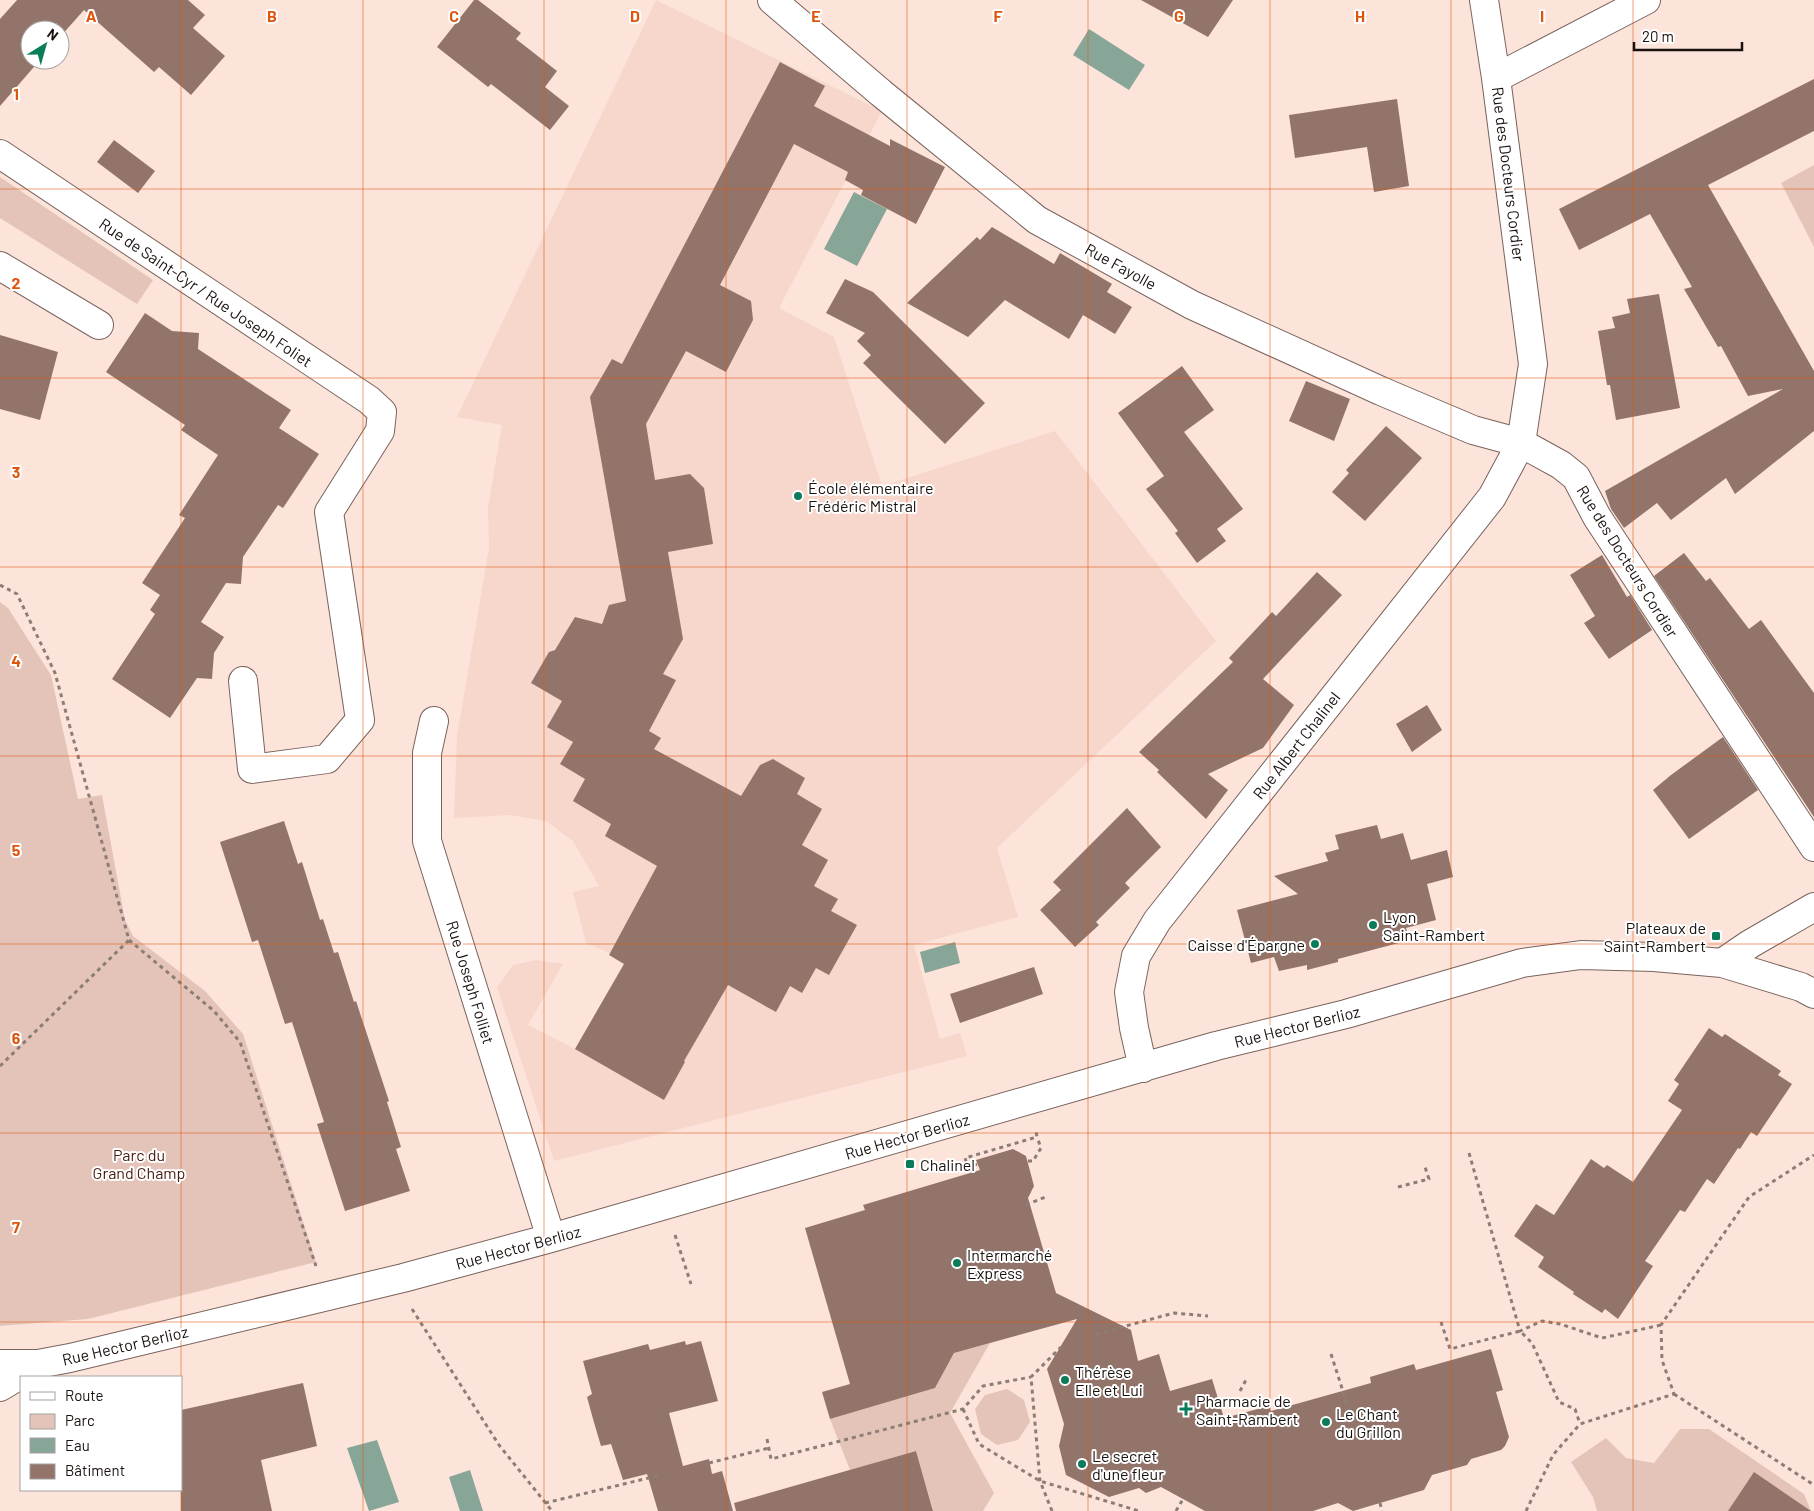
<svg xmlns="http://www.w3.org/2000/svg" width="1814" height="1511" font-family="Barlow,sans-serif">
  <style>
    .built { fill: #f7d6cb }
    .green { fill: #e4c4b9 }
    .water { fill: #87a697 }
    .building { fill: #92746a }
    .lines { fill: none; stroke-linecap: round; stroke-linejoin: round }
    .minor-casing { stroke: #79635c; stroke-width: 30 }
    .path { stroke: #8d7d77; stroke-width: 3; stroke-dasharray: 4 4; stroke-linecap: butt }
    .minor { stroke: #fff; stroke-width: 28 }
    .grid { fill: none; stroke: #de550c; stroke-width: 1; stroke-opacity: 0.55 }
    .poi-dot { fill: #0a7c59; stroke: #fff; stroke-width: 2 }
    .labels { text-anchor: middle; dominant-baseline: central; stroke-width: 4; stroke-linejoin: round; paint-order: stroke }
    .street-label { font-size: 16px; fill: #19110e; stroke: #fff }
    .poi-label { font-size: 16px; fill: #19110e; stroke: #fff; text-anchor: start }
    .park-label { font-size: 16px; fill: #461b0d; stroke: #fff }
    .grid-label { font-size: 16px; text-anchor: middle; font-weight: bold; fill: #de550c; stroke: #fff; stroke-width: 4; stroke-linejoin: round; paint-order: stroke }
  </style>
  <rect width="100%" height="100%" fill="#fde4db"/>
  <path class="built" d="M 656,0 L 882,111 L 779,308 L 834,337 L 882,486 L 1055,431 L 1216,641 L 997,848 L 1018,917 L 914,945 L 940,1039 L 960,1033 L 967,1056 L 554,1161 L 497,987 L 513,965 L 536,960 L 563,964 L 528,1025 L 575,1049 L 626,960 L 586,943 L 573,892 L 599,886 L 573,841 L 546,821 L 510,815 L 454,818 L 457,736 L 489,548 L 488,507 L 502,425 L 457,417 Z"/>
  <path class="green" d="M 1814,165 L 1814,247 L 1781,183 Z
    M 0,177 L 153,280 L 137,304 L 0,218 Z
    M 0,602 L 8,608 L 51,675 L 78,799 L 102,795 L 125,920 L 133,936 L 205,991 L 243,1034 L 316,1262 L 88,1319 L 0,1326 Z
    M 990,1343 L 950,1413 L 994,1493 L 983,1511 L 928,1511 L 933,1509 L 916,1451 L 850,1470 L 830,1419 L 935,1388 L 954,1353 Z
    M 1007,1389 L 1024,1400 L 1030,1422 L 1018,1440 L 997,1445 L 981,1434 L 975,1409 L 985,1395 Z
    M 1680,1429 L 1709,1429 L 1804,1494 L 1811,1511 L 1597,1511 L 1593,1497 L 1571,1462 L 1606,1438 L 1626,1458 L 1654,1463 Z"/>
  <path class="water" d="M 1089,29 L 1145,65 L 1129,90 L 1073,55 Z
    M 854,192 L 887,209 L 857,266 L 824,249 Z
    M 955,942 L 960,963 L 925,973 L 920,952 Z
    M 377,1440 L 399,1502 L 369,1511 L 347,1448 Z
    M 470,1470 L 483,1511 L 460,1511 L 449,1477 Z"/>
  <path class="building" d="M 17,0 L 188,0 L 205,15 L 193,28 L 225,56 L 191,95 L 159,67 L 154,72 L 84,10 L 60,37 L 60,30 L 30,30 L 30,60 L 40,60 L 0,106 L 0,19 Z
    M 474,0 L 478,0 L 521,33 L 516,39 L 557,71 L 545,87 L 569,106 L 550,130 L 491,84 L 488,87 L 437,47 Z
    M 1141,0 L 1233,0 L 1208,37 Z
    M 780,62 L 825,86 L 814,106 L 890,146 L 890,139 L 945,167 L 916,224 L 861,195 L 863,190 L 845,180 L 848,172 L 794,144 L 720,285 L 751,301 L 753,320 L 726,372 L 686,351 L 646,424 L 655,480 L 690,474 L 704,488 L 713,544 L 668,552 L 683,639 L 663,674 L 676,680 L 649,731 L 661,738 L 654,749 L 741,796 L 760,765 L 773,759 L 805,778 L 797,794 L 822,809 L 802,845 L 828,860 L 814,886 L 838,899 L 831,911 L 857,925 L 829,975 L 816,968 L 802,993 L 790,986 L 776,1012 L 728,985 L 684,1061 L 685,1062 L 664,1100 L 575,1049 L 624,964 L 609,955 L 657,866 L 605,836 L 611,824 L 573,801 L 585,779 L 560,764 L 573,742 L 547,727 L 562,701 L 531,683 L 549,652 L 555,650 L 575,617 L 602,624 L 609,605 L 626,601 L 590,397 L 612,359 L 622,364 Z
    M 1814,79 L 1814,131 L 1708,185 L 1814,371 L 1814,431 L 1735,494 L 1726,478 L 1671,520 L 1657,503 L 1624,528 L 1611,509 L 1605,491 L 1783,389 L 1748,396 L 1721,346 L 1718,347 L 1684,289 L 1692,287 L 1650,214 L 1579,250 L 1559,209 Z
    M 1397,99 L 1409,186 L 1374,192 L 1367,147 L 1295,158 L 1289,115 Z
    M 114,140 L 155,171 L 138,193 L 97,162 Z
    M 992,227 L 1054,264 L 1060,253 L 1112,284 L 1107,292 L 1132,307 L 1115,334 L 1083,315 L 1069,339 L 1005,300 L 968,337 L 907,303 L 977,237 L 980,240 Z
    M 845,279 L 873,292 L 985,403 L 945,444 L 863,363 L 871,355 L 857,341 L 865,333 L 826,313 Z
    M 1659,294 L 1680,408 L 1616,420 L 1610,385 L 1607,385 L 1598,331 L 1615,328 L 1612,317 L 1630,313 L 1627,299 Z
    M 145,313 L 172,331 L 199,333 L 198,349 L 291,410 L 279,428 L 319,454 L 283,508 L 278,505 L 243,557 L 241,584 L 226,583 L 201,622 L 224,637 L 214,653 L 212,679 L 197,678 L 170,718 L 112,679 L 155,614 L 150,610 L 160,595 L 142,583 L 185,518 L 179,515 L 218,455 L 181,430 L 185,425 L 106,372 Z
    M 0,335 L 58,352 L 40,420 L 0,409 Z
    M 1182,366 L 1214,410 L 1184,432 L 1243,509 L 1217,529 L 1226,541 L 1197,563 L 1175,533 L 1178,531 L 1146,489 L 1164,476 L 1118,413 Z
    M 1306,381 L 1350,399 L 1334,441 L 1289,421 Z
    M 1386,426 L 1422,458 L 1365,521 L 1332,492 L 1349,473 L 1346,470 Z
    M 1684,553 L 1706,581 L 1710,578 L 1749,629 L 1761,620 L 1814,693 L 1814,817 L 1654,576 Z
    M 1602,555 L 1627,597 L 1630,595 L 1652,630 L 1609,659 L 1584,623 L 1595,616 L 1570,575 Z
    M 1317,572 L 1342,595 L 1263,679 L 1294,705 L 1263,748 L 1208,774 L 1228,790 L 1206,819 L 1157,772 L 1159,770 L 1139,752 L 1233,662 L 1229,658 L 1272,612 L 1276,616 Z
    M 1427,705 L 1442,730 L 1412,752 L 1396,724 Z
    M 1723,737 L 1758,790 L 1689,839 L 1653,790 L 1671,775 Z
    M 1127,808 L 1161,847 L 1125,883 L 1130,888 L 1096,922 L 1099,925 L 1075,947 L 1040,910 L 1061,890 L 1053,882 Z
    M 284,821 L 298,864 L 302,862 L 320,920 L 323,919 L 334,953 L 338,952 L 354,1002 L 356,1001 L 389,1101 L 387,1102 L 401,1147 L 396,1149 L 410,1191 L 345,1211 L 317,1124 L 324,1122 L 292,1022 L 285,1024 L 258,940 L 252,942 L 220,842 Z
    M 1377,825 L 1381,839 L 1403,833 L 1411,860 L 1447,850 L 1453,877 L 1427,884 L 1436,920 L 1406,928 L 1410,940 L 1338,959 L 1338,962 L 1307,970 L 1307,965 L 1279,971 L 1274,957 L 1251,963 L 1237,910 L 1298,894 L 1274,876 L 1328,861 L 1325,853 L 1339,849 L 1335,835 Z
    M 1034,967 L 1043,994 L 960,1023 L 950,994 Z
    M 1709,1028 L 1722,1037 L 1725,1034 L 1781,1071 L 1778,1075 L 1792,1084 L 1757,1136 L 1751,1132 L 1740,1149 L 1738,1148 L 1714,1184 L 1707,1179 L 1685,1212 L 1680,1210 L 1645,1261 L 1653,1266 L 1618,1319 L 1605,1309 L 1602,1313 L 1573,1294 L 1574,1292 L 1538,1267 L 1544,1257 L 1514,1236 L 1536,1204 L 1554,1215 L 1591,1159 L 1604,1168 L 1607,1165 L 1633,1182 L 1682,1110 L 1668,1101 L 1679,1084 L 1674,1080 Z
    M 1013,1149 L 1026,1156 L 1034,1186 L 1028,1198 L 1056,1293 L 1131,1330 L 1138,1361 L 1159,1354 L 1170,1391 L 1212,1379 L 1224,1418 L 1269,1406 L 1271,1411 L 1371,1383 L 1370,1377 L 1414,1364 L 1416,1370 L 1491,1349 L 1503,1390 L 1496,1392 L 1509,1437 L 1505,1446 L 1501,1450 L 1471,1459 L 1467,1465 L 1432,1475 L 1424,1490 L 1353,1511 L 1338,1503 L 1313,1511 L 1205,1511 L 1161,1487 L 1146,1493 L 1139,1488 L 1109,1497 L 1066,1475 L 1059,1446 L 1064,1424 L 1047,1369 L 1077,1319 L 954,1353 L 935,1388 L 830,1419 L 822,1392 L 850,1384 L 805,1228 L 865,1210 L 863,1205 L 980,1170 L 976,1160 Z
    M 685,1341 L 686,1345 L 701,1341 L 718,1401 L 669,1413 L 683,1466 L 709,1459 L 712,1474 L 722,1471 L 733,1511 L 658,1511 L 647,1474 L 623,1480 L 611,1444 L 601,1446 L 593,1419 L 587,1397 L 592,1394 L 583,1361 L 648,1344 L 650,1350 Z
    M 303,1383 L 317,1446 L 261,1460 L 272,1511 L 181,1511 L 181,1410 Z
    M 916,1451 L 933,1511 L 736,1511 L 734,1503 Z
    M 1754,1472 L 1811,1511 L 1728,1511 Z"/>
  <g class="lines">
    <defs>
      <path id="minor" d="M 772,0 L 881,93 L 1037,220 L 1192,305 L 1381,391 L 1473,430 L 1521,443 L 1561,465 L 1576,477 L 1597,517 L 1814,847
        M 1496,78 L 1646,0
        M 0,154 L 369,400 L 382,412 L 380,431 L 329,512 L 360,720 L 327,759 L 252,769 L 243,681
        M 0,266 L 99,325
        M 434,721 L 427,753 L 427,841 L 551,1238
        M 1722,963 L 1750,944 L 1814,907
        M 1143,1068 L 1134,1028 L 1129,992 L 1136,956 L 1157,921 L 1492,497 L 1521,443 L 1533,364 L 1496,78 L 1484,0
        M 0,1364 L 38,1364 L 70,1358 L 403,1278 L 551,1238 L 1216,1046 L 1346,1014 L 1522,963 L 1581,955 L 1654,957 L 1722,963 L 1801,987 L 1814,994
        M 0,1387 L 38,1364"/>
    </defs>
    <use href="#minor" class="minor-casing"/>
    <path class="path" d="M 0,585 L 17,594 L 55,673 L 129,940 L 214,1011 L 240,1042 L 316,1266
      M 0,1066 L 129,940
      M 1469,1153 L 1520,1331 L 1542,1321 L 1560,1324 L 1602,1338 L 1661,1325
      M 1028,1161 L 1033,1161 L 1041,1148 L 1037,1137
      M 977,1164 L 968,1168 L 965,1158 L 1037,1137 L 1036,1132
      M 1398,1187 L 1429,1179 L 1425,1167
      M 1026,1205 L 1048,1196
      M 675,1235 L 691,1284
      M 412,1309 L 499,1445 L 552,1511
      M 1441,1322 L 1450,1349 L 1520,1331 L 1532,1343 L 1559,1402 L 1575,1409 L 1580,1424
      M 1096,1334 L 1174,1313 L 1208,1316
      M 1331,1354 L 1350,1413
      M 1240,1391 L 1247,1378
      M 1674,1394 L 1814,1485
      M 963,1409 L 979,1444 L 1040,1481 L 1139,1511
      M 767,1439 L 771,1459 L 963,1409 L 983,1386 L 1031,1377
      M 709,1463 L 769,1448
      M 545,1503 L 661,1475
      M 1380,1503 L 1382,1511
      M 1052,1511 L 1040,1481 L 1031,1377 L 1061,1347
      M 1176,1511 L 1183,1499
      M 1526,1511 L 1553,1455 L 1580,1424 L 1674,1394 L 1662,1360 L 1661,1325 L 1749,1197 L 1814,1155"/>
    <use href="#minor" class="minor"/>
  </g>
  <path class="grid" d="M 181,0 L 181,1511M 363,0 L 363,1511M 544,0 L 544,1511M 726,0 L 726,1511M 907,0 L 907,1511M 1088,0 L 1088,1511M 1270,0 L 1270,1511M 1451,0 L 1451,1511M 1633,0 L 1633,1511M 0,189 L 1814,189M 0,378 L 1814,378M 0,567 L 1814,567M 0,756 L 1814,756M 0,944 L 1814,944M 0,1133 L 1814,1133M 0,1322 L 1814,1322"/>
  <g class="poi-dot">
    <circle cx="798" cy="496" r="5"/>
    <circle cx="1373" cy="925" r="5"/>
    <rect x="1711" y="931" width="10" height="10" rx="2.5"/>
    <circle cx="1315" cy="944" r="5"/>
    <rect x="905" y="1159" width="10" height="10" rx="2.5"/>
    <circle cx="957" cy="1263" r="5"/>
    <circle cx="1065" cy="1380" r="5"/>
    <path d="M1183.5 1401.5h5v5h5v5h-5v5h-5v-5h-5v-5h5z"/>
    <circle cx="1326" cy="1422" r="5"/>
    <circle cx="1082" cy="1464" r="5"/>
  </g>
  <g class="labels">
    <g class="street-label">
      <text transform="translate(1509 174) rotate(83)">Rue des Docteurs Cordier</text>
      <text transform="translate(1121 266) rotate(29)">Rue Fayolle</text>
      <text transform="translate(206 292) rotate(34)">Rue de Saint-Cyr / Rue Joseph Foliet</text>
      <text transform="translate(1628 561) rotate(58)">Rue des Docteurs Cordier</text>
      <text transform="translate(1296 745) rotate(-52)">Rue Albert Chalinel</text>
      <text transform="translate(471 982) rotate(73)">Rue Joseph Folliet</text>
      <text transform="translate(1297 1026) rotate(-14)">Rue Hector Berlioz</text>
      <text transform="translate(907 1136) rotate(-16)">Rue Hector Berlioz</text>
      <text transform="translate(518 1247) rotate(-15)">Rue Hector Berlioz</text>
      <text transform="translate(125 1345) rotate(-13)">Rue Hector Berlioz</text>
    </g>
    <g class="poi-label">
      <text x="808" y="487">École élémentaire<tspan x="808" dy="18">Frédéric Mistral</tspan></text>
      <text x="1383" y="916">Lyon<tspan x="1383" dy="18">Saint-Rambert</tspan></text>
      <text x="1706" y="927" text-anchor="end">Plateaux de<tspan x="1706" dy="18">Saint-Rambert</tspan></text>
      <text x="1305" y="944" text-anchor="end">Caisse d'Épargne</text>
      <text x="920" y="1164">Chalinel</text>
      <text x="967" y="1254">Intermarché<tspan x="967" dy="18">Express</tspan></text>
      <text x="1075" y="1371">Thérèse<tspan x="1075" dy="18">Elle et Lui</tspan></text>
      <text x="1196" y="1400">Pharmacie de<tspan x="1196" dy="18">Saint-Rambert</tspan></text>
      <text x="1336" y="1413">Le Chant<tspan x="1336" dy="18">du Grillon</tspan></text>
      <text x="1092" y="1455">Le secret<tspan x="1092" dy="18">d'une fleur</tspan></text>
    </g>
    <g class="park-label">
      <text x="139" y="1154">Parc du<tspan x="139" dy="18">Grand Champ</tspan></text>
    </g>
  </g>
  <g class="grid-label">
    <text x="91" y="22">A</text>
    <text x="272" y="22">B</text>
    <text x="454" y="22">C</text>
    <text x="635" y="22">D</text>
    <text x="816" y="22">E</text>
    <text x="998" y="22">F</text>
    <text x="1179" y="22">G</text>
    <text x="1360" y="22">H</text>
    <text x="1542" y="22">I</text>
    <text x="16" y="100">1</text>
    <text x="16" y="289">2</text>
    <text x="16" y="478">3</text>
    <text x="16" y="667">4</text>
    <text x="16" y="856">5</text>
    <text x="16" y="1044">6</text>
    <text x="16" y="1233">7</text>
  </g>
  <rect x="20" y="1376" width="162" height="115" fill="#ffffff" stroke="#a3a09f"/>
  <rect x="30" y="1392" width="25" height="8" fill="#ffffff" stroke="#a3a09f"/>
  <text x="65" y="1401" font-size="15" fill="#19110e">Route</text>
  <rect x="30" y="1414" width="25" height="15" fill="#e4c4b9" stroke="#a3a09f"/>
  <text x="65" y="1426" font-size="15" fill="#19110e">Parc</text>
  <rect x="30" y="1438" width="25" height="15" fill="#87a697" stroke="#a3a09f"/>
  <text x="65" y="1451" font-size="15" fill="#19110e">Eau</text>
  <rect x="30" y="1464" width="25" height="15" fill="#92746a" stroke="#a3a09f"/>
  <text x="65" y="1476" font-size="15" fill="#19110e">Bâtiment</text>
  <g transform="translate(45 45) rotate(37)"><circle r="24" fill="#ffffff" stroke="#a3a09f"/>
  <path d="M0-4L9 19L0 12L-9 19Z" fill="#0a7c59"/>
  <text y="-8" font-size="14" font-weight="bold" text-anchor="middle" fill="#19110e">N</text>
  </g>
  <path d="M1634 42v8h108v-8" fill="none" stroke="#19110e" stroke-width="2.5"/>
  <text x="1642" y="42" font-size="15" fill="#19110e" stroke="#ffffff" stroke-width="4" paint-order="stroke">20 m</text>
</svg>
